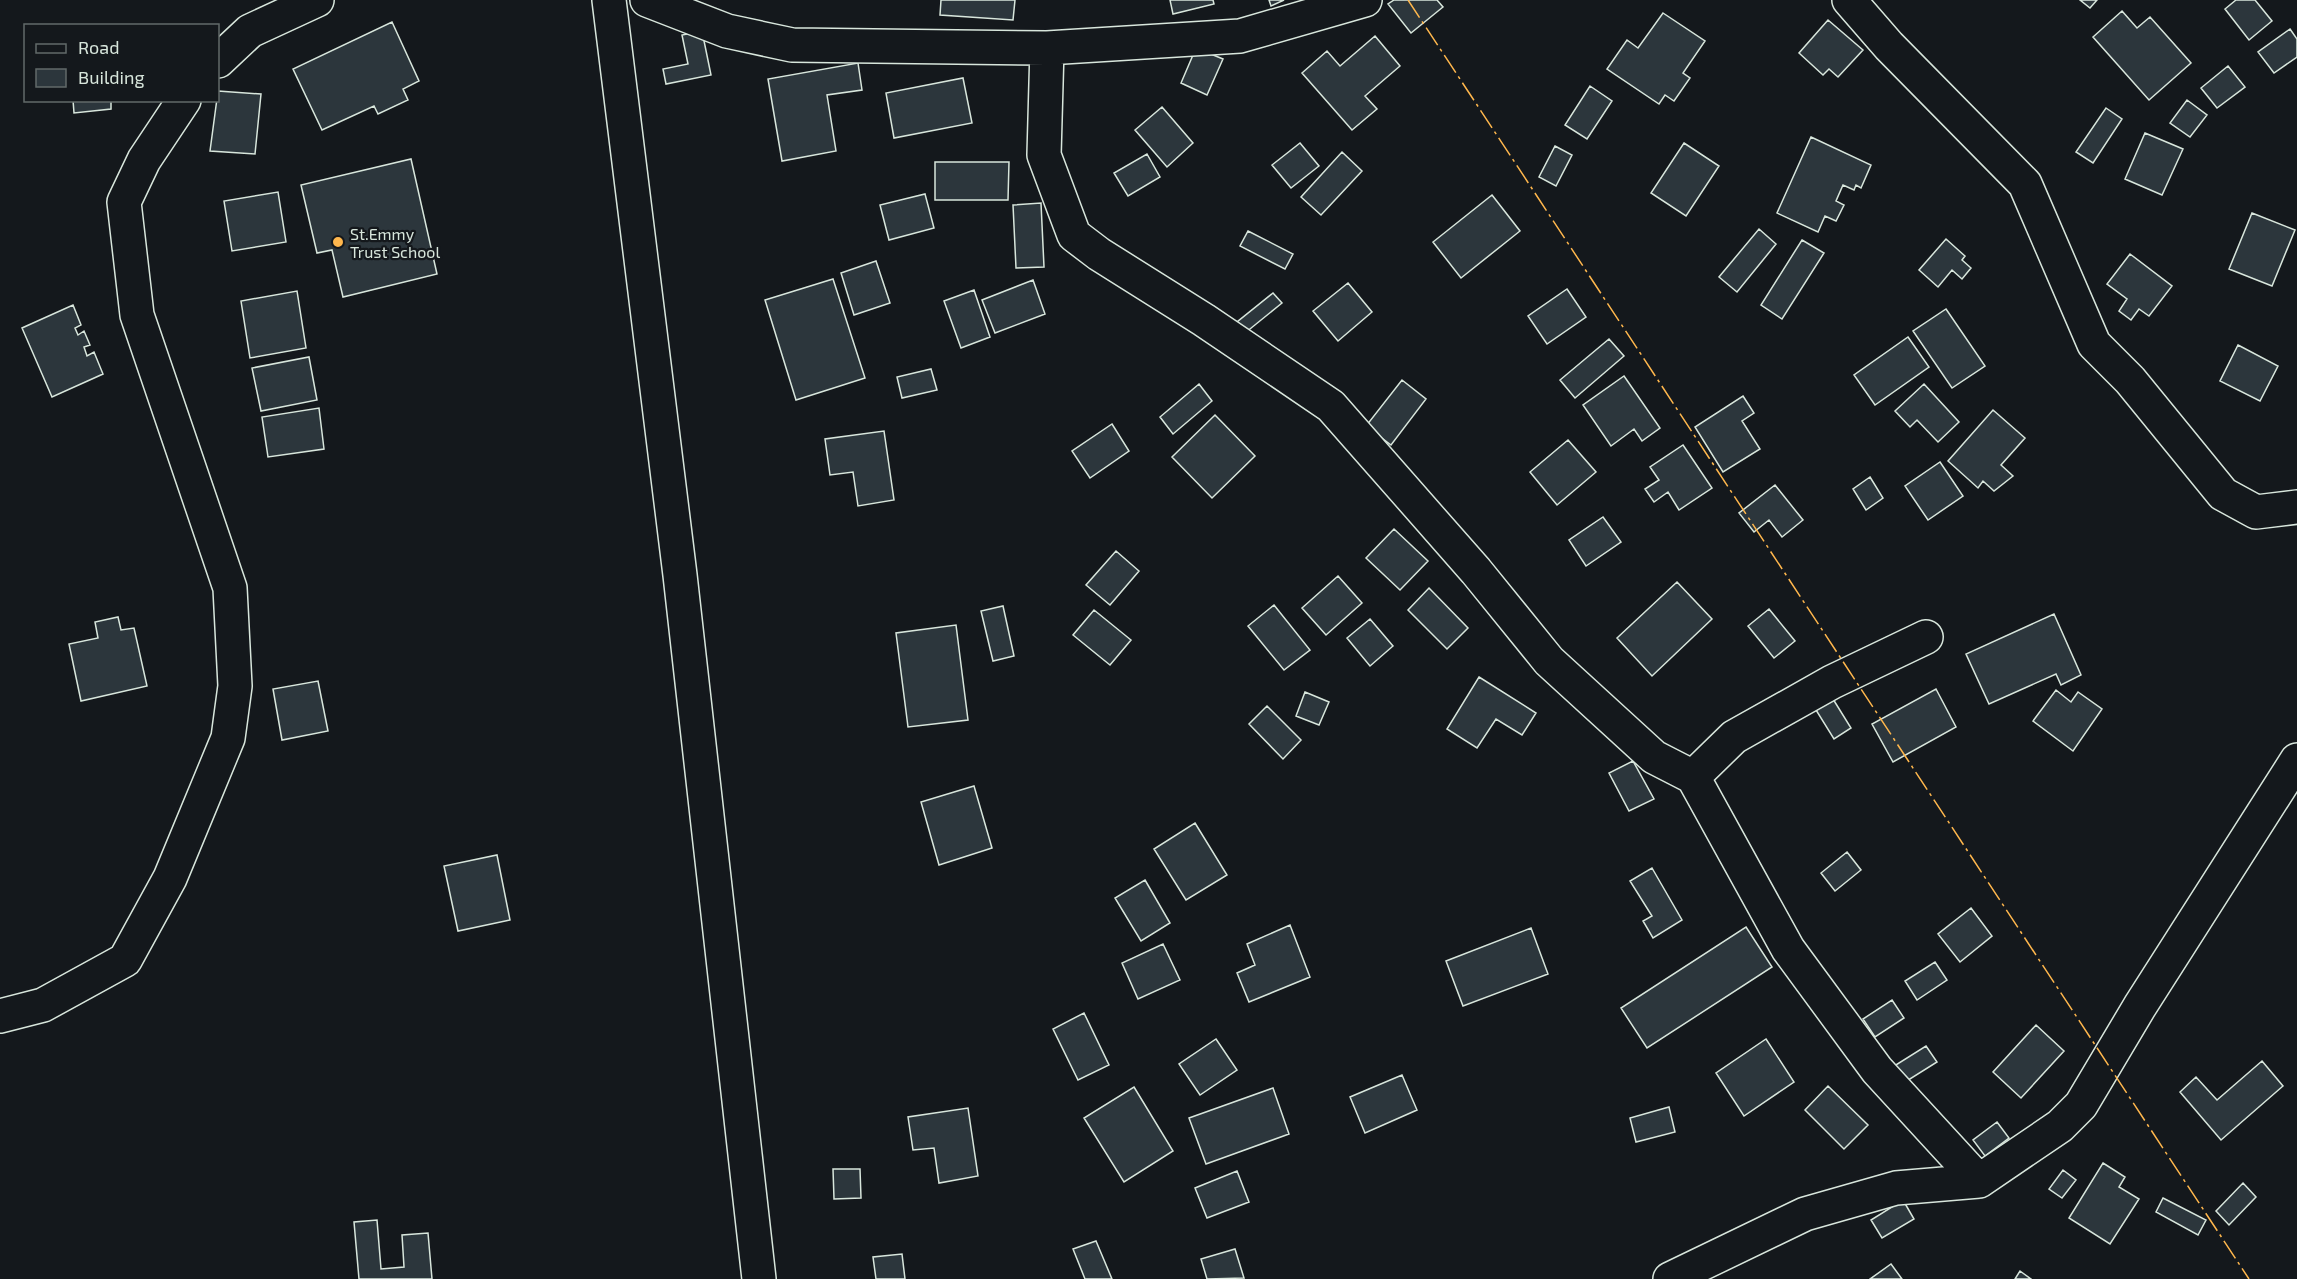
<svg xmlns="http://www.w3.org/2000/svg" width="2297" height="1279" font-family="'Exo 2',sans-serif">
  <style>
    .building { fill: #2c363c; stroke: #d8e6dc; stroke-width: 1.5 }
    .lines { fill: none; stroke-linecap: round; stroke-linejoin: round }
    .minor-casing { stroke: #d8e6dc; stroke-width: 36 }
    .minor { stroke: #14181c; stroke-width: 33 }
    .power { stroke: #ffb74d; stroke-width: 1.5; stroke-dasharray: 21 4.5 3 4.5; stroke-linecap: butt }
    .poi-dot { fill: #ffb74d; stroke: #14181c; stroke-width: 2 }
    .labels { text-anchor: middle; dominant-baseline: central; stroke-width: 4.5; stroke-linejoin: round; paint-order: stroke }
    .poi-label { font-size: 16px; fill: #d8e6dc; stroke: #14181c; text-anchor: start }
  </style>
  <rect width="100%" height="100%" fill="#14181c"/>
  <path class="building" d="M 941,0 L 1015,0 L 1013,20 L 940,15 Z
    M 1170,0 L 1213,0 L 1214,4 L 1173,14 Z
    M 1269,0 L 1284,0 L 1271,6 Z
    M 1394,0 L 1437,0 L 1443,7 L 1411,33 L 1388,4 Z
    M 2080,0 L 2097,0 L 2090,8 Z
    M 2236,0 L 2255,0 L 2272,21 L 2249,40 L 2225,9 Z
    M 2122,11 L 2137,28 L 2150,17 L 2191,63 L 2149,100 L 2093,37 Z
    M 1663,13 L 1705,41 L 1683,73 L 1690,78 L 1674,101 L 1665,95 L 1659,104 L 1607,69 L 1627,40 L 1638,48 Z
    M 1828,20 L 1863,50 L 1838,77 L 1829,69 L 1823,75 L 1799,53 Z
    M 392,22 L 419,81 L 403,89 L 408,100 L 378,114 L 374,106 L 322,130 L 293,69 Z
    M 2290,29 L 2297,39 L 2297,57 L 2274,73 L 2258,52 Z
    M 702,31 L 711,75 L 666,84 L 663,69 L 688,64 L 682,35 Z
    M 1375,36 L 1400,66 L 1365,96 L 1377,109 L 1352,130 L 1302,73 L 1327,51 L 1340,66 Z
    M 1196,48 L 1223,59 L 1207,95 L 1181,83 Z
    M 858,63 L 862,90 L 827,95 L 836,151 L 782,161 L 768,79 Z
    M 2228,66 L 2245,87 L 2217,108 L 2201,88 Z
    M 963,78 L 972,123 L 894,138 L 886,93 Z
    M 1590,86 L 1612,101 L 1587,139 L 1565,125 Z
    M 218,91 L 261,94 L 255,154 L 210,151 Z
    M 73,100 L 111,100 L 111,109 L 74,113 Z
    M 2187,100 L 2207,115 L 2190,137 L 2170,123 Z
    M 1162,107 L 1193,143 L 1167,167 L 1135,130 Z
    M 2106,108 L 2122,119 L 2093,163 L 2076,152 Z
    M 2145,133 L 2183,149 L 2162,195 L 2125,179 Z
    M 1811,137 L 1871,165 L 1861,188 L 1856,185 L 1854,190 L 1843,185 L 1836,201 L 1844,205 L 1836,221 L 1825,216 L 1818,232 L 1777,213 Z
    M 1300,143 L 1319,166 L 1291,188 L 1272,165 Z
    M 1684,143 L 1719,166 L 1686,216 L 1651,193 Z
    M 1555,146 L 1572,155 L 1556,186 L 1539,177 Z
    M 1342,152 L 1362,171 L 1321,215 L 1301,197 Z
    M 1147,154 L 1160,177 L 1128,196 L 1114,173 Z
    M 411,159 L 437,274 L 343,297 L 332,250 L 317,253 L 301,185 Z
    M 935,162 L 1009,162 L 1008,200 L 935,200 Z
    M 278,192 L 286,242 L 232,251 L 224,201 Z
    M 925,194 L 934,228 L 889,240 L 880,205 Z
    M 1492,195 L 1520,231 L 1461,278 L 1433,242 Z
    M 1041,203 L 1044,267 L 1016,268 L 1013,205 Z
    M 2252,213 L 2295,230 L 2272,286 L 2229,269 Z
    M 1759,229 L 1776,244 L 1737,292 L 1719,277 Z
    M 1248,231 L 1293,254 L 1285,269 L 1240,246 Z
    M 1946,239 L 1965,256 L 1962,260 L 1971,268 L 1962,279 L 1952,270 L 1938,287 L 1919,270 Z
    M 1802,240 L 1824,253 L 1782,319 L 1761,305 Z
    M 2130,254 L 2172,286 L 2149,316 L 2139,309 L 2131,320 L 2119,311 L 2127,299 L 2107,284 Z
    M 876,261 L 890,303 L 854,315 L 841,273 Z
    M 833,279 L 865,378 L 796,400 L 765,300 Z
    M 1033,280 L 1045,314 L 995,333 L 982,300 Z
    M 1348,283 L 1372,312 L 1338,341 L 1313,311 Z
    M 1567,289 L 1586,317 L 1547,344 L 1528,316 Z
    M 974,290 L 990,337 L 961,348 L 944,301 Z
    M 297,291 L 306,348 L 250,358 L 241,301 Z
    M 1273,293 L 1282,303 L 1245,333 L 1237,322 Z
    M 73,305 L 81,325 L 75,328 L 78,335 L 84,331 L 90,345 L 84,347 L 87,356 L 94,352 L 103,374 L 52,397 L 22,328 Z
    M 1946,309 L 1985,366 L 1952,388 L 1913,331 Z
    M 1908,337 L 1929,367 L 1875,405 L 1854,375 Z
    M 1609,339 L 1624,356 L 1575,398 L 1560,380 Z
    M 2238,345 L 2278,366 L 2260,401 L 2220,381 Z
    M 309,357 L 317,400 L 261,411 L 252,368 Z
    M 931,369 L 937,390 L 902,398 L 897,377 Z
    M 1624,376 L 1660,428 L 1642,441 L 1634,429 L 1611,446 L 1583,405 Z
    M 1402,380 L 1426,399 L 1391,445 L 1366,426 Z
    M 1199,384 L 1212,401 L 1173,434 L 1160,417 Z
    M 1924,384 L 1959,422 L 1938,442 L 1917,420 L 1910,427 L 1895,411 Z
    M 1743,396 L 1754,413 L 1742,421 L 1760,449 L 1723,472 L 1695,427 Z
    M 319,408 L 324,449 L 268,457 L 262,417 Z
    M 1993,410 L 2025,438 L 2001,465 L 2013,476 L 1994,491 L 1983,481 L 1978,488 L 1948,461 Z
    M 1215,415 L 1255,456 L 1212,498 L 1172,457 Z
    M 1112,424 L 1129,451 L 1090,478 L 1072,451 Z
    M 884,431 L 894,500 L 858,506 L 853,472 L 830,475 L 825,439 Z
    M 1568,440 L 1596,472 L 1557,505 L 1530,472 Z
    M 1683,445 L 1712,488 L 1679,510 L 1668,492 L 1654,502 L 1645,489 L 1659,480 L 1650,467 Z
    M 1940,462 L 1963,496 L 1928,520 L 1905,486 Z
    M 1870,477 L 1883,498 L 1866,510 L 1853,489 Z
    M 1775,485 L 1803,520 L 1782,537 L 1769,520 L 1754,532 L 1739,513 Z
    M 1603,517 L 1621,542 L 1586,566 L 1569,540 Z
    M 1394,529 L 1428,561 L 1400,590 L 1366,558 Z
    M 1116,551 L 1139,571 L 1110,605 L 1086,585 Z
    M 1338,576 L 1362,603 L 1326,635 L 1302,608 Z
    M 1677,582 L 1712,619 L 1652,676 L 1617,638 Z
    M 1429,588 L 1468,628 L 1447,649 L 1408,610 Z
    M 1274,605 L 1310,650 L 1284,670 L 1248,626 Z
    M 1003,606 L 1014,656 L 993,661 L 981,611 Z
    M 1769,609 L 1795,641 L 1774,658 L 1748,626 Z
    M 1094,610 L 1131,640 L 1110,665 L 1073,635 Z
    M 2054,614 L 2081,675 L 2061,685 L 2056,674 L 1989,704 L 1966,654 Z
    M 118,617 L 121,630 L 134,628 L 147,686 L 81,701 L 69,644 L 98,638 L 95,622 Z
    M 1370,619 L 1393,646 L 1370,666 L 1347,638 Z
    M 956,625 L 968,720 L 908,727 L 896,633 Z
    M 1479,677 L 1536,713 L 1522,735 L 1496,719 L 1477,748 L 1447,729 Z
    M 318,681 L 328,731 L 282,740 L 273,689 Z
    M 1936,689 L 1956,727 L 1893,762 L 1872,724 Z
    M 2056,690 L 2071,702 L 2078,692 L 2102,709 L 2073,751 L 2033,721 Z
    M 1305,692 L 1329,702 L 1319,725 L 1296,716 Z
    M 1833,699 L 1851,728 L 1834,739 L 1816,710 Z
    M 1267,706 L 1301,740 L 1283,759 L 1249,724 Z
    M 1633,761 L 1654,799 L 1629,811 L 1609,773 Z
    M 974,786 L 992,848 L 939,865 L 921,802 Z
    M 1195,823 L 1227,875 L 1186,900 L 1154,849 Z
    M 1847,852 L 1861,870 L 1835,891 L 1821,873 Z
    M 497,855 L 510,920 L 458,931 L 444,866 Z
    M 1652,868 L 1682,920 L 1653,938 L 1643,921 L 1652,916 L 1630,881 Z
    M 1145,880 L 1170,923 L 1141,941 L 1115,898 Z
    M 1971,908 L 1992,936 L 1960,962 L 1938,934 Z
    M 1290,925 L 1310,977 L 1249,1002 L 1237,973 L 1255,965 L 1247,944 Z
    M 1746,927 L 1772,967 L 1647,1048 L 1621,1008 Z
    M 1531,928 L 1548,974 L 1463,1006 L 1446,961 Z
    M 1163,944 L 1180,980 L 1138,999 L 1122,963 Z
    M 1935,962 L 1947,980 L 1917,1000 L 1905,981 Z
    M 1892,1000 L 1904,1018 L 1875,1037 L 1863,1019 Z
    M 1084,1013 L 1109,1065 L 1078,1080 L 1053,1029 Z
    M 2036,1025 L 2064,1051 L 2021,1098 L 1993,1072 Z
    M 1216,1039 L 1237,1070 L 1200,1095 L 1179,1064 Z
    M 1766,1039 L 1794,1082 L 1744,1116 L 1716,1073 Z
    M 1926,1046 L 1937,1062 L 1902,1084 L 1891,1068 Z
    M 2262,1061 L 2283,1086 L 2221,1140 L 2180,1092 L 2196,1077 L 2217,1100 Z
    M 1402,1075 L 1417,1110 L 1365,1133 L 1350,1097 Z
    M 1828,1086 L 1868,1125 L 1844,1149 L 1805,1110 Z
    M 1134,1087 L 1173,1151 L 1124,1182 L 1084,1118 Z
    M 1273,1088 L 1289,1134 L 1206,1164 L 1189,1118 Z
    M 1669,1107 L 1675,1132 L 1636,1142 L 1630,1118 Z
    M 968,1108 L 978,1176 L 939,1183 L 934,1148 L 913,1150 L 908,1117 Z
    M 1997,1122 L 2009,1138 L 1985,1156 L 1973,1140 Z
    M 2103,1163 L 2125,1177 L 2119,1187 L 2139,1199 L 2110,1244 L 2069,1218 Z
    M 833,1169 L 860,1169 L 861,1198 L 834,1199 Z
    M 2063,1170 L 2076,1180 L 2062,1198 L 2049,1189 Z
    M 1237,1171 L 1249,1202 L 1207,1218 L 1195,1188 Z
    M 2243,1183 L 2256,1197 L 2229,1225 L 2216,1211 Z
    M 2163,1198 L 2206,1220 L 2198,1235 L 2156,1212 Z
    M 1903,1200 L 1914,1219 L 1882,1238 L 1871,1220 Z
    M 377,1220 L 381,1269 L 404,1267 L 402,1235 L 428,1233 L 432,1279 L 359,1279 L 354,1222 Z
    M 1096,1241 L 1112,1279 L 1085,1279 L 1073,1249 Z
    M 1235,1249 L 1244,1278 L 1207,1279 L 1201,1259 Z
    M 902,1254 L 905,1279 L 876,1279 L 873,1257 Z
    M 1891,1264 L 1902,1279 L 1870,1279 Z
    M 2020,1271 L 2031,1279 L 2015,1279 Z"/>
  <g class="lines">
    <defs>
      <path id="minor" d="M 609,0 L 680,575 L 759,1279
        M 647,0 L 727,31 L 792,45 L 1047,48 L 1240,36 L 1365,0
        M 1849,0 L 1889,46 L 2025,184 L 2094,344 L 2130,380 L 2223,494 L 2256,512 L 2297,507
        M 1047,48 L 1044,155 L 1074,235 L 1099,254 L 1204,320 L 1331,406 L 1476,571 L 1549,661 L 1654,757 L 1693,777 L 1788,949 L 1877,1070 L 1979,1181
        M 218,61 L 250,31 L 317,0
        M 1693,777 L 1734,737 L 1832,682 L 1926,637
        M 0,1016 L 43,1005 L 125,960 L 170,878 L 228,738 L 235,686 L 230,588 L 137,315 L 124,202 L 144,160 L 184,100
        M 1670,1279 L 1805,1214 L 1896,1188 L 1979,1181 L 2060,1126 L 2081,1105 L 2140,1006 L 2297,760"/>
    </defs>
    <use href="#minor" class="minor-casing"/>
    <use href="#minor" class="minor"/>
    <path class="power" d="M 1408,0 L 2249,1279"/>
  </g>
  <circle class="poi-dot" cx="338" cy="242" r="6"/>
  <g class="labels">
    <g class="poi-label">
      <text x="350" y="233">St.Emmy<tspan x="350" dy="18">Trust School</tspan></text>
    </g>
  </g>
  <rect x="24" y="24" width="195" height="78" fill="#14181c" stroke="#626a69" stroke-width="1.5"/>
  <rect x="36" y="44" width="30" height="9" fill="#14181c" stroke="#626a69" stroke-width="1.5"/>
  <text x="78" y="54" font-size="18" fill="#d8e6dc">Road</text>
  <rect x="36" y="69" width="30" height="18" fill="#2c363c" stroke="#626a69" stroke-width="1.5"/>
  <text x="78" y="84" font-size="18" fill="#d8e6dc">Building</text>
</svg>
